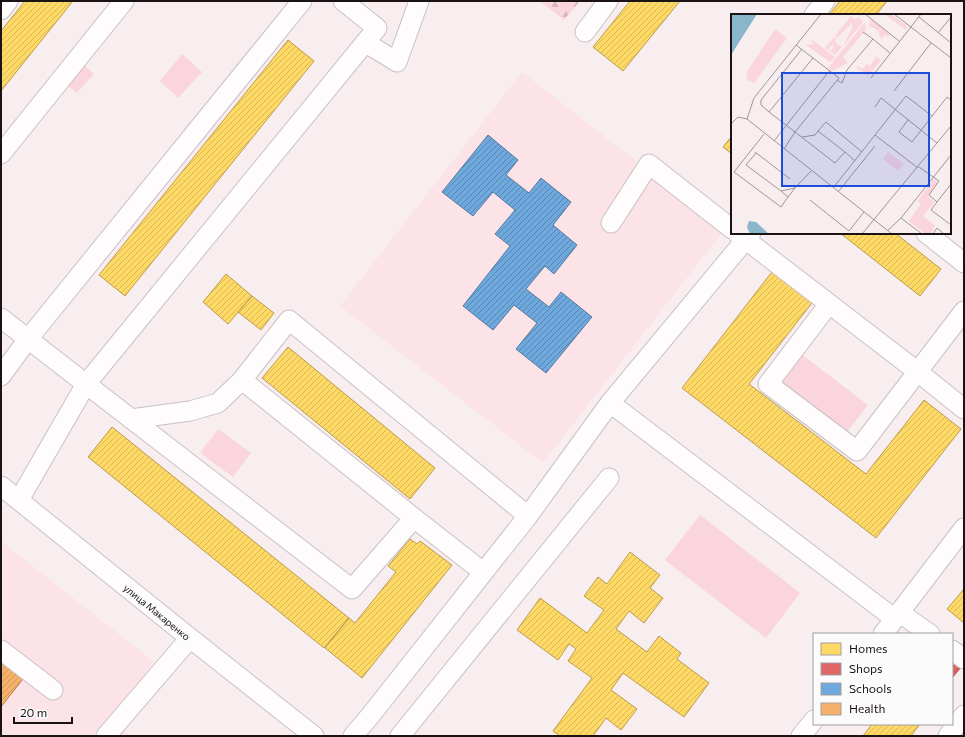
<svg xmlns="http://www.w3.org/2000/svg" width="965" height="737" font-family="Commissioner,sans-serif">
  <style>
    .built { fill: #fbe3e8 }
    .forest { fill: url(#forest-firs) }
    .park { fill: #fbd5de }
    .homes { fill: url(#homes-hatch); stroke: #bb9d4d }
    .shops { fill: url(#shops-hatch); stroke: #a54d4d }
    .schools { fill: url(#schools-hatch); stroke: #567ba0 }
    .health { fill: url(#health-hatch); stroke: #b48251 }
    .lines { fill: none; stroke-linecap: round; stroke-linejoin: round }
    .minor-casing { stroke: #cac1c3; stroke-width: 21 }
    .minor { stroke: #fefcfd; stroke-width: 19 }
    .labels { text-anchor: middle; dominant-baseline: central; stroke-width: 4; stroke-linejoin: round; paint-order: stroke }
    .street-label { font-size: 10px; fill: #1b1214; stroke: #fbfbfb }
    .inset-road { fill: none; stroke: #a09597; stroke-width: 1 }
    .view { fill: #1d4ed8; fill-opacity: 0.15; stroke: #1d4ed8; stroke-width: 2 }
    .inset-edge { fill: none; stroke: #1b1214; stroke-width: 2 }
  </style>
  <defs>
    <pattern id="forest-firs" width="22" height="20" patternUnits="userSpaceOnUse"><rect width="22" height="20" fill="#fbd5de"/><path d="M5 1l3.5 6h-7zM16 11l3.5 6h-7z" fill="#d7b6be"/></pattern>
    <pattern id="homes-hatch" width="6" height="6" patternUnits="userSpaceOnUse"><rect width="6" height="6" fill="#ffd966"/><path d="M-1 1l2-2M0 6l6-6M5 7l2-2" fill="none" stroke="#dab958"/></pattern>
    <pattern id="shops-hatch" width="6" height="6" patternUnits="userSpaceOnUse"><rect width="6" height="6" fill="#e06666"/><path d="M-1 1l2-2M0 6l6-6M5 7l2-2" fill="none" stroke="#b55353"/></pattern>
    <pattern id="schools-hatch" width="6" height="6" patternUnits="userSpaceOnUse"><rect width="6" height="6" fill="#6fa8dc"/><path d="M-1 1l2-2M0 6l6-6M5 7l2-2" fill="none" stroke="#5a87b1"/></pattern>
    <pattern id="health-hatch" width="6" height="6" patternUnits="userSpaceOnUse"><rect width="6" height="6" fill="#f6b26b"/><path d="M-1 1l2-2M0 6l6-6M5 7l2-2" fill="none" stroke="#d2985c"/></pattern>
  </defs>
  <rect width="100%" height="100%" fill="#f8edef"/>
  <path class="built" d="M 522,72 L 724,230 L 543,463 L 340,306 Z
    M 1,541 L 154,662 L 111,719 L 130,736 L 1,736 Z"/>
  <path class="forest" d="M 540,1 L 580,1 L 564,20 Z"/>
  <path class="park" d="M 182,54 L 202,72 L 178,98 L 160,81 Z
    M 83,64 L 94,74 L 77,93 L 66,84 Z
    M 800,353 L 868,405 L 847,432 L 780,380 Z
    M 218,429 L 251,453 L 233,477 L 200,453 Z
    M 700,515 L 800,593 L 766,638 L 665,560 Z"/>
  <path class="homes" d="M 25,1 L 73,1 L 1,91 L 1,31 Z
    M 630,1 L 680,1 L 623,71 L 593,47 Z
    M 840,1 L 887,1 L 876,15 L 829,15 Z
    M 288,40 L 314,61 L 125,296 L 99,275 Z
    M 732,136 L 732,154 L 723,147 Z
    M 840,233 L 895,233 L 941,269 L 920,296 Z
    M 775,268 L 815,299 L 749,384 L 866,474 L 924,400 L 961,429 L 876,538 L 682,388 Z
    M 226,274 L 252,296 L 228,324 L 203,302 Z
    M 252,296 L 274,313 L 261,330 L 238,312 Z
    M 288,347 L 435,468 L 410,499 L 262,378 Z
    M 112,427 L 349,618 L 324,648 L 88,457 Z
    M 410,539 L 417,544 L 420,541 L 452,565 L 362,678 L 325,648 L 349,618 L 355,623 L 396,572 L 388,566 Z
    M 630,552 L 660,575 L 650,588 L 663,598 L 644,623 L 629,611 L 616,629 L 647,652 L 659,636 L 681,653 L 677,659 L 709,683 L 684,717 L 623,673 L 611,690 L 637,709 L 621,730 L 606,718 L 593,736 L 560,736 L 553,731 L 592,678 L 568,661 L 576,649 L 569,644 L 558,660 L 517,630 L 540,598 L 587,633 L 604,610 L 584,596 L 598,577 L 607,584 Z
    M 964,589 L 964,623 L 947,609 Z
    M 872,724 L 920,724 L 911,736 L 863,736 Z"/>
  <path class="shops" d="M 952,657 L 962,666 L 952,678 Z"/>
  <path class="schools" d="M 488,135 L 518,160 L 506,175 L 529,193 L 541,178 L 571,202 L 553,225 L 577,245 L 554,274 L 545,266 L 526,289 L 549,307 L 561,292 L 592,317 L 546,373 L 516,349 L 537,323 L 514,305 L 493,330 L 463,306 L 510,246 L 495,234 L 515,210 L 493,192 L 473,216 L 442,192 Z"/>
  <path class="health" d="M 1,655 L 26,675 L 1,707 Z"/>
  <g class="lines">
    <defs>
      <path id="minor" d="M 1,10 L 8,1
        M 814,15 L 825,1
        M 585,32 L 608,1
        M 366,43 L 397,62 L 419,1
        M 1,154 L 124,1
        M 611,223 L 649,164 L 732,229
        M 737,233 L 918,372 L 964,409
        M 926,233 L 964,263
        M 829,304 L 768,384 L 857,451 L 964,311
        M 1,318 L 86,384 L 377,28 L 343,1
        M 1,376 L 28,339 L 302,1
        M 242,380 L 289,320 L 528,516
        M 610,403 L 895,619
        M 131,419 L 190,411 L 218,403 L 242,380 L 414,518
        M 1,486 L 190,638 L 314,736
        M 19,500 L 86,384 L 352,589 L 414,518 L 483,572
        M 900,613 L 930,634
        M 883,634 L 964,528
        M 1,650 L 53,690
        M 952,650 L 964,659
        M 106,736 L 190,638
        M 353,736 L 370,716 L 528,516 L 610,403 L 751,233
        M 400,736 L 609,478
        M 801,736 L 814,720
        M 948,736 L 964,715"/>
    </defs>
    <use href="#minor" class="minor-casing"/>
    <use href="#minor" class="minor"/>
  </g>
  <g class="labels">
    <g class="street-label">
      <text transform="translate(157 612) rotate(39)">улица Макаренко</text>
    </g>
  </g>
  <g transform="translate(731 14)">
    <rect width="220" height="220" fill="#f8edef"/>
    <path d="M 140,5 L 159,20 L 157,23 L 154,21 L 150,25 L 147,17 L 139,12 L 137,14 ZM 134,8 L 135,16 L 112,43 L 117,49 L 101,57 L 97,54 ZM 44,15 L 56,24 L 23,69 L 15,65 L 17,56 ZM 103,23 L 105,25 L 104,28 L 111,33 L 104,41 L 99,37 L 103,32 L 101,31 L 97,36 L 94,34 ZM 80,25 L 104,43 L 99,48 L 75,31 L 82,30 Z" fill="#fbd5de"/>
    <path d="M 153,0 L 160,0 L 176,12 L 175,16 ZM 120,2 L 124,6 L 127,3 L 132,8 L 112,32 L 121,14 L 121,9 L 106,24 L 104,22 ZM 145,43 L 150,46 L 137,62 L 125,53 L 127,52 L 131,55 L 136,50 L 139,52 ZM 202,165 L 207,168 L 197,183 L 204,188 L 192,202 L 204,212 L 200,220 L 194,220 L 178,207 L 190,190 L 187,187 Z" fill="#fbd5de"/>
    <path d="M 157,138 L 173,150 L 167,157 L 152,145 Z" fill="#fbd5de"/>
    <path d="M 0,0 L 26,0 L 0,41 ZM 18,207 L 25,208 L 38,220 L 19,220 L 16,213 Z" fill="#89b6cb"/>
    <path class="inset-road" d="M 134,0 L 168,27M 163,0 L 220,44M 188,3 L 220,29M 132,18 L 142,25M 207,19 L 220,3M 65,31 L 108,64 L 64,118 L 38,98 L 82,44M 140,64 L 190,0M 106,66 L 111,69 L 116,56 L 142,25 L 159,39M 163,77 L 200,29M 144,93 L 150,84 L 206,129M 38,98 L 30,91 L 30,86 L 71,35M 16,105 L 23,84 L 90,0M 177,106 L 168,118 L 181,128 L 216,83 L 220,86M 0,110 L 7,103 L 16,105 L 161,220M 87,117 L 95,108 L 131,138M 33,120 L 3,158 L 50,193 L 57,183M 144,121 L 187,154M 71,123 L 84,121 L 87,117 L 114,138M 43,127 L 99,56M 53,135 L 64,118 L 104,149 L 114,138 L 124,147M 24,138 L 59,165M 25,139 L 15,151 L 50,177M 188,153 L 208,167 L 198,181 L 206,188 L 220,170M 64,174 L 57,183 L 50,177 L 64,174 L 80,157M 102,174 L 175,82 L 201,102M 107,178 L 144,132M 79,186 L 118,217 L 133,198M 206,188 L 200,196 L 220,211M 170,204 L 191,220M 156,217 L 170,204 L 220,141M 131,220 L 220,112M 202,220 L 206,214 L 213,220"/>
    <path class="view" d="M 51,59 L 198,59 L 198,172 L 51,172 Z"/>
    <rect width="220" height="220" class="inset-edge"/>
  </g>
  <rect width="965" height="737" fill="none" stroke="#1b1214" stroke-width="4"/>
  <rect x="813" y="633" width="140" height="92" fill="#fbfbfb" stroke="#a19e9f"/>
  <rect x="821" y="643" width="20" height="12" fill="#ffd966" stroke="#a19e9f"/>
  <text x="849" y="653" font-size="12" fill="#1b1214">Homes</text>
  <rect x="821" y="663" width="20" height="12" fill="#e06666" stroke="#a19e9f"/>
  <text x="849" y="673" font-size="12" fill="#1b1214">Shops</text>
  <rect x="821" y="683" width="20" height="12" fill="#6fa8dc" stroke="#a19e9f"/>
  <text x="849" y="693" font-size="12" fill="#1b1214">Schools</text>
  <rect x="821" y="703" width="20" height="12" fill="#f6b26b" stroke="#a19e9f"/>
  <text x="849" y="713" font-size="12" fill="#1b1214">Health</text>
  <path d="M14 717v6h58v-6" fill="none" stroke="#1b1214" stroke-width="2"/>
  <text x="20" y="717" font-size="12" fill="#1b1214" stroke="#fbfbfb" stroke-width="3" paint-order="stroke">20 m</text>
</svg>
